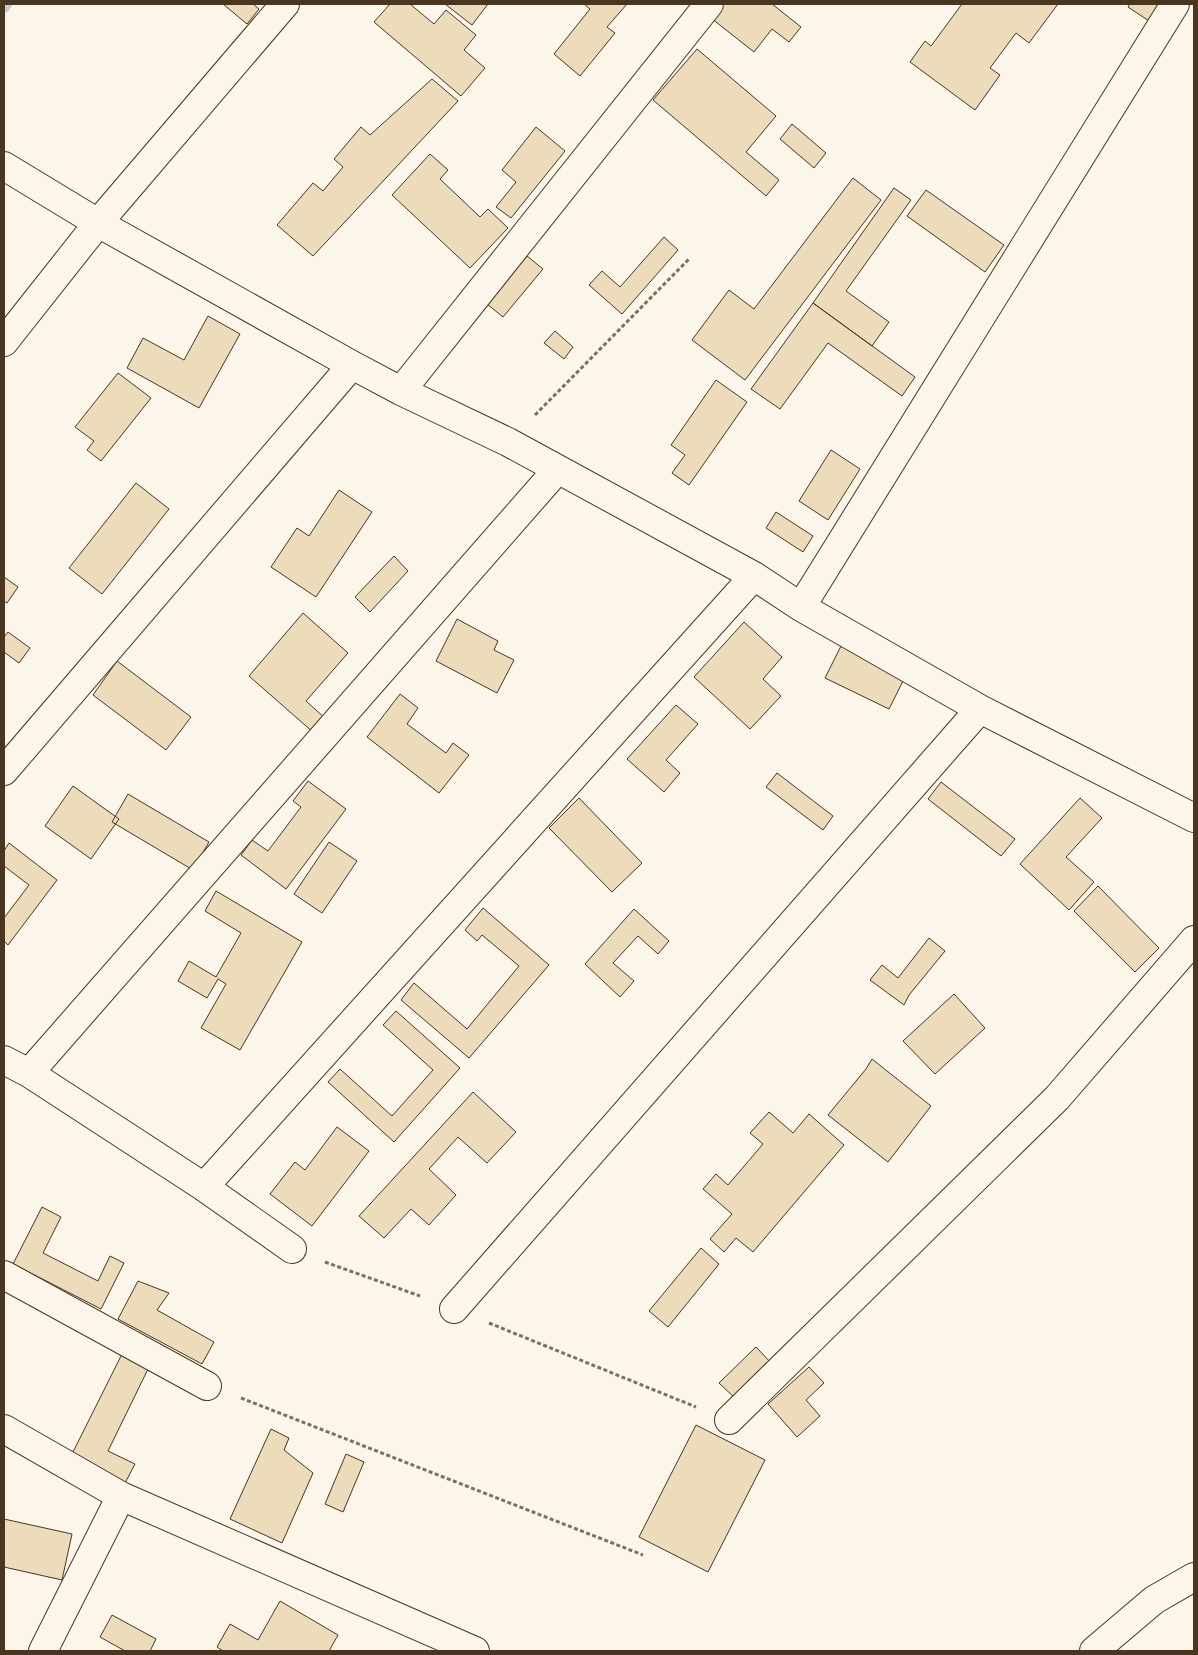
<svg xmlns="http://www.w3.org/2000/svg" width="1198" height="1655" font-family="Montserrat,sans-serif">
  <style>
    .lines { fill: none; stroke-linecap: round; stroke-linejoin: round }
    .stream { stroke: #c9cecd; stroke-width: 12 }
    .building { fill: #ecdcbc; stroke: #4a3520 }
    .minor-casing { stroke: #4a3520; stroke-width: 30 }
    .path { stroke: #7f6f5c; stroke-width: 3; stroke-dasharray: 4 2.5; stroke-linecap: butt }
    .minor { stroke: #fbf6e9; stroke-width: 28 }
  </style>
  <rect width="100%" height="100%" fill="#fbf6e9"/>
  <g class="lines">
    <path class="stream" d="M 4,7 L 6,4"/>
  </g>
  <path class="building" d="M 223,4 L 253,4 L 259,9 L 247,24 Z
    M 390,4 L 410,4 L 434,24 L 446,10 L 476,35 L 464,50 L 485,68 L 461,96 L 374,22 Z
    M 445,4 L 488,4 L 472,25 Z
    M 584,4 L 627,4 L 607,27 L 615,33 L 580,76 L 554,54 L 590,9 Z
    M 722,4 L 772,4 L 801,27 L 789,42 L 772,29 L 754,52 L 711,18 Z
    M 962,4 L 1058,4 L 1029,43 L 1016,33 L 990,68 L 1000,75 L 975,110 L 910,62 L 925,41 L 931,46 Z
    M 1130,4 L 1160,4 L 1149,21 L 1128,7 Z
    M 697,49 L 776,116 L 746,152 L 779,180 L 766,196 L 653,100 Z
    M 432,79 L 458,101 L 313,256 L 277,225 L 313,183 L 323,191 L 343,167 L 334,159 L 361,127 L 370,135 Z
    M 792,124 L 826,153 L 814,168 L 780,139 Z
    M 536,127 L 565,151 L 511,218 L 496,207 L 516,182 L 502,170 Z
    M 430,154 L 448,170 L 440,179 L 480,217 L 488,209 L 508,228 L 470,268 L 392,195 Z
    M 853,178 L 881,200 L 745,380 L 692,340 L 729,290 L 754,309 Z
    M 894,188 L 911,200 L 846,291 L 889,322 L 872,346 L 813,303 Z
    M 926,190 L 1004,245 L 985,272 L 907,216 Z
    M 664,237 L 678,250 L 622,314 L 589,285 L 602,271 L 620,287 Z
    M 527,256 L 543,269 L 503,317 L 487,304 Z
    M 813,303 L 915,377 L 902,396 L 828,343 L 780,409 L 751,389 Z
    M 208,316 L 240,334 L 199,408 L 127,368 L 143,338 L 184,360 Z
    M 555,331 L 573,347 L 564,359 L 544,343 Z
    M 118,373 L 151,398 L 101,461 L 87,450 L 94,441 L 75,427 Z
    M 716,380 L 747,402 L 689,485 L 672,473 L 685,455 L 671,445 Z
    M 831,450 L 860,469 L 828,520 L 799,501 Z
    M 136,483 L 169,509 L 102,594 L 69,568 Z
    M 339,490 L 372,512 L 316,597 L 271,567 L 297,528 L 309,536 Z
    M 776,512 L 813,536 L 803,552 L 766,528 Z
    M 394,556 L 408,571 L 370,612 L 355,597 Z
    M 4,577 L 18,587 L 7,603 L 4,601 Z
    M 303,613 L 348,653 L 306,701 L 326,719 L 314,733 L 249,676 Z
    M 457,619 L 498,641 L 494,650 L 514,660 L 497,693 L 436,661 Z
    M 744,622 L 782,657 L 763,679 L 781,696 L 750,729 L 694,677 Z
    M 8,632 L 30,648 L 19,663 L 4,652 L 4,637 Z
    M 841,646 L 905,677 L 889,709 L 825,678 Z
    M 117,661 L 191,717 L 166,750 L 93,695 Z
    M 400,694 L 418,708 L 407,724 L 446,753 L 453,743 L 469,755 L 439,793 L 367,737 Z
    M 676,705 L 698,724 L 666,760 L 680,773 L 664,792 L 627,759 Z
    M 777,773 L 833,816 L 823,830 L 766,787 Z
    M 308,781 L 346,809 L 286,889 L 241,855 L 252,840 L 268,851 L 301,807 L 293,801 Z
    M 941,782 L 1015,839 L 1001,856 L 928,799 Z
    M 73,786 L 119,819 L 91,859 L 45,826 Z
    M 128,794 L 209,842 L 193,870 L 112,822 Z
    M 579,798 L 642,863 L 612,892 L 549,828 Z
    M 1080,798 L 1102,818 L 1066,857 L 1094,882 L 1069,910 L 1020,864 Z
    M 329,842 L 357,861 L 322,913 L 294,894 Z
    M 9,843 L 57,880 L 8,945 L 4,941 L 4,918 L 29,885 L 4,866 L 4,851 Z
    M 1098,886 L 1159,948 L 1135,972 L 1074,911 Z
    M 216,891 L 302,942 L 240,1050 L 201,1028 L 226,984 L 218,979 L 207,998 L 178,981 L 189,961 L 216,977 L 241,933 L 205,911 Z
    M 483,908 L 549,965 L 469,1058 L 401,1000 L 414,983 L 467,1029 L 519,966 L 482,935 L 477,941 L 465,930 Z
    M 634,909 L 669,941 L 658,954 L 638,936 L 613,963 L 634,981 L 620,997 L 585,964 Z
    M 929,938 L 945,951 L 909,995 L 904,1005 L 870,980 L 882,965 L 898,978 Z
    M 954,994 L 985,1028 L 935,1074 L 903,1041 Z
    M 396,1011 L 460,1068 L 394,1142 L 328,1082 L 340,1069 L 392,1116 L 433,1070 L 383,1025 Z
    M 872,1059 L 931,1106 L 888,1162 L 828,1115 L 866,1069 Z
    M 473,1092 L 516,1132 L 487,1163 L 458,1137 L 429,1169 L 456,1195 L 429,1225 L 411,1209 L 384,1238 L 359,1216 Z
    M 769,1112 L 793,1133 L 809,1114 L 844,1145 L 753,1252 L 736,1238 L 724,1252 L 710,1239 L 732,1214 L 703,1189 L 716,1174 L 728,1185 L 763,1144 L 750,1133 Z
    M 337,1127 L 369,1151 L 312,1226 L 270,1194 L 295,1162 L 305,1170 Z
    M 42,1207 L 61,1217 L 43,1253 L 98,1281 L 110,1256 L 124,1263 L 101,1309 L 13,1264 Z
    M 701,1248 L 719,1264 L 668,1327 L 649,1311 Z
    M 138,1281 L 169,1293 L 157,1310 L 214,1342 L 202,1364 L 118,1319 Z
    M 756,1347 L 773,1365 L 738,1401 L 719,1383 Z
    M 122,1354 L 149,1367 L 108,1451 L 135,1464 L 125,1483 L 71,1456 Z
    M 809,1367 L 824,1383 L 806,1400 L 820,1416 L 797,1437 L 768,1404 Z
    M 696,1425 L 765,1460 L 708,1572 L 639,1537 Z
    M 271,1429 L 289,1438 L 284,1450 L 313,1473 L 282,1543 L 230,1519 Z
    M 346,1454 L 364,1462 L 343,1512 L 325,1504 Z
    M 4,1519 L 72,1534 L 62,1580 L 4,1567 Z
    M 280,1601 L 338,1635 L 329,1651 L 223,1651 L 217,1647 L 230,1624 L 258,1640 Z
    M 112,1615 L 156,1639 L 150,1651 L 125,1651 L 100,1637 Z"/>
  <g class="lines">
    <defs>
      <path id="minor" d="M 4,166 L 98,223 L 352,365 L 401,391 L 508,442 L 754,576 L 801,607 L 980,709 L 1194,818
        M 4,342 L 98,223 L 285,4
        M 401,391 L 709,4
        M 801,607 L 1175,4
        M 4,771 L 352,365
        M 4,1060 L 29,1073 L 204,1187 L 292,1249
        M 29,1073 L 557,470
        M 204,1187 L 754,576
        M 4,1275 L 207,1386
        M 454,1309 L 980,709
        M 729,1420 L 1057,1098 L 1194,940
        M 4,1429 L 121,1496 L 475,1651
        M 43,1651 L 121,1496
        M 1094,1651 L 1154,1600 L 1194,1577"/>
    </defs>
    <use href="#minor" class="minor-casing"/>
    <path class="path" d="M 535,415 L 690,258
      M 325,1262 L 420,1296
      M 489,1323 L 696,1407
      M 241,1398 L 643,1555"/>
    <use href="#minor" class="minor"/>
  </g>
  <rect width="1198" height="1655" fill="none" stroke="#4a3520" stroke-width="10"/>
</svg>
